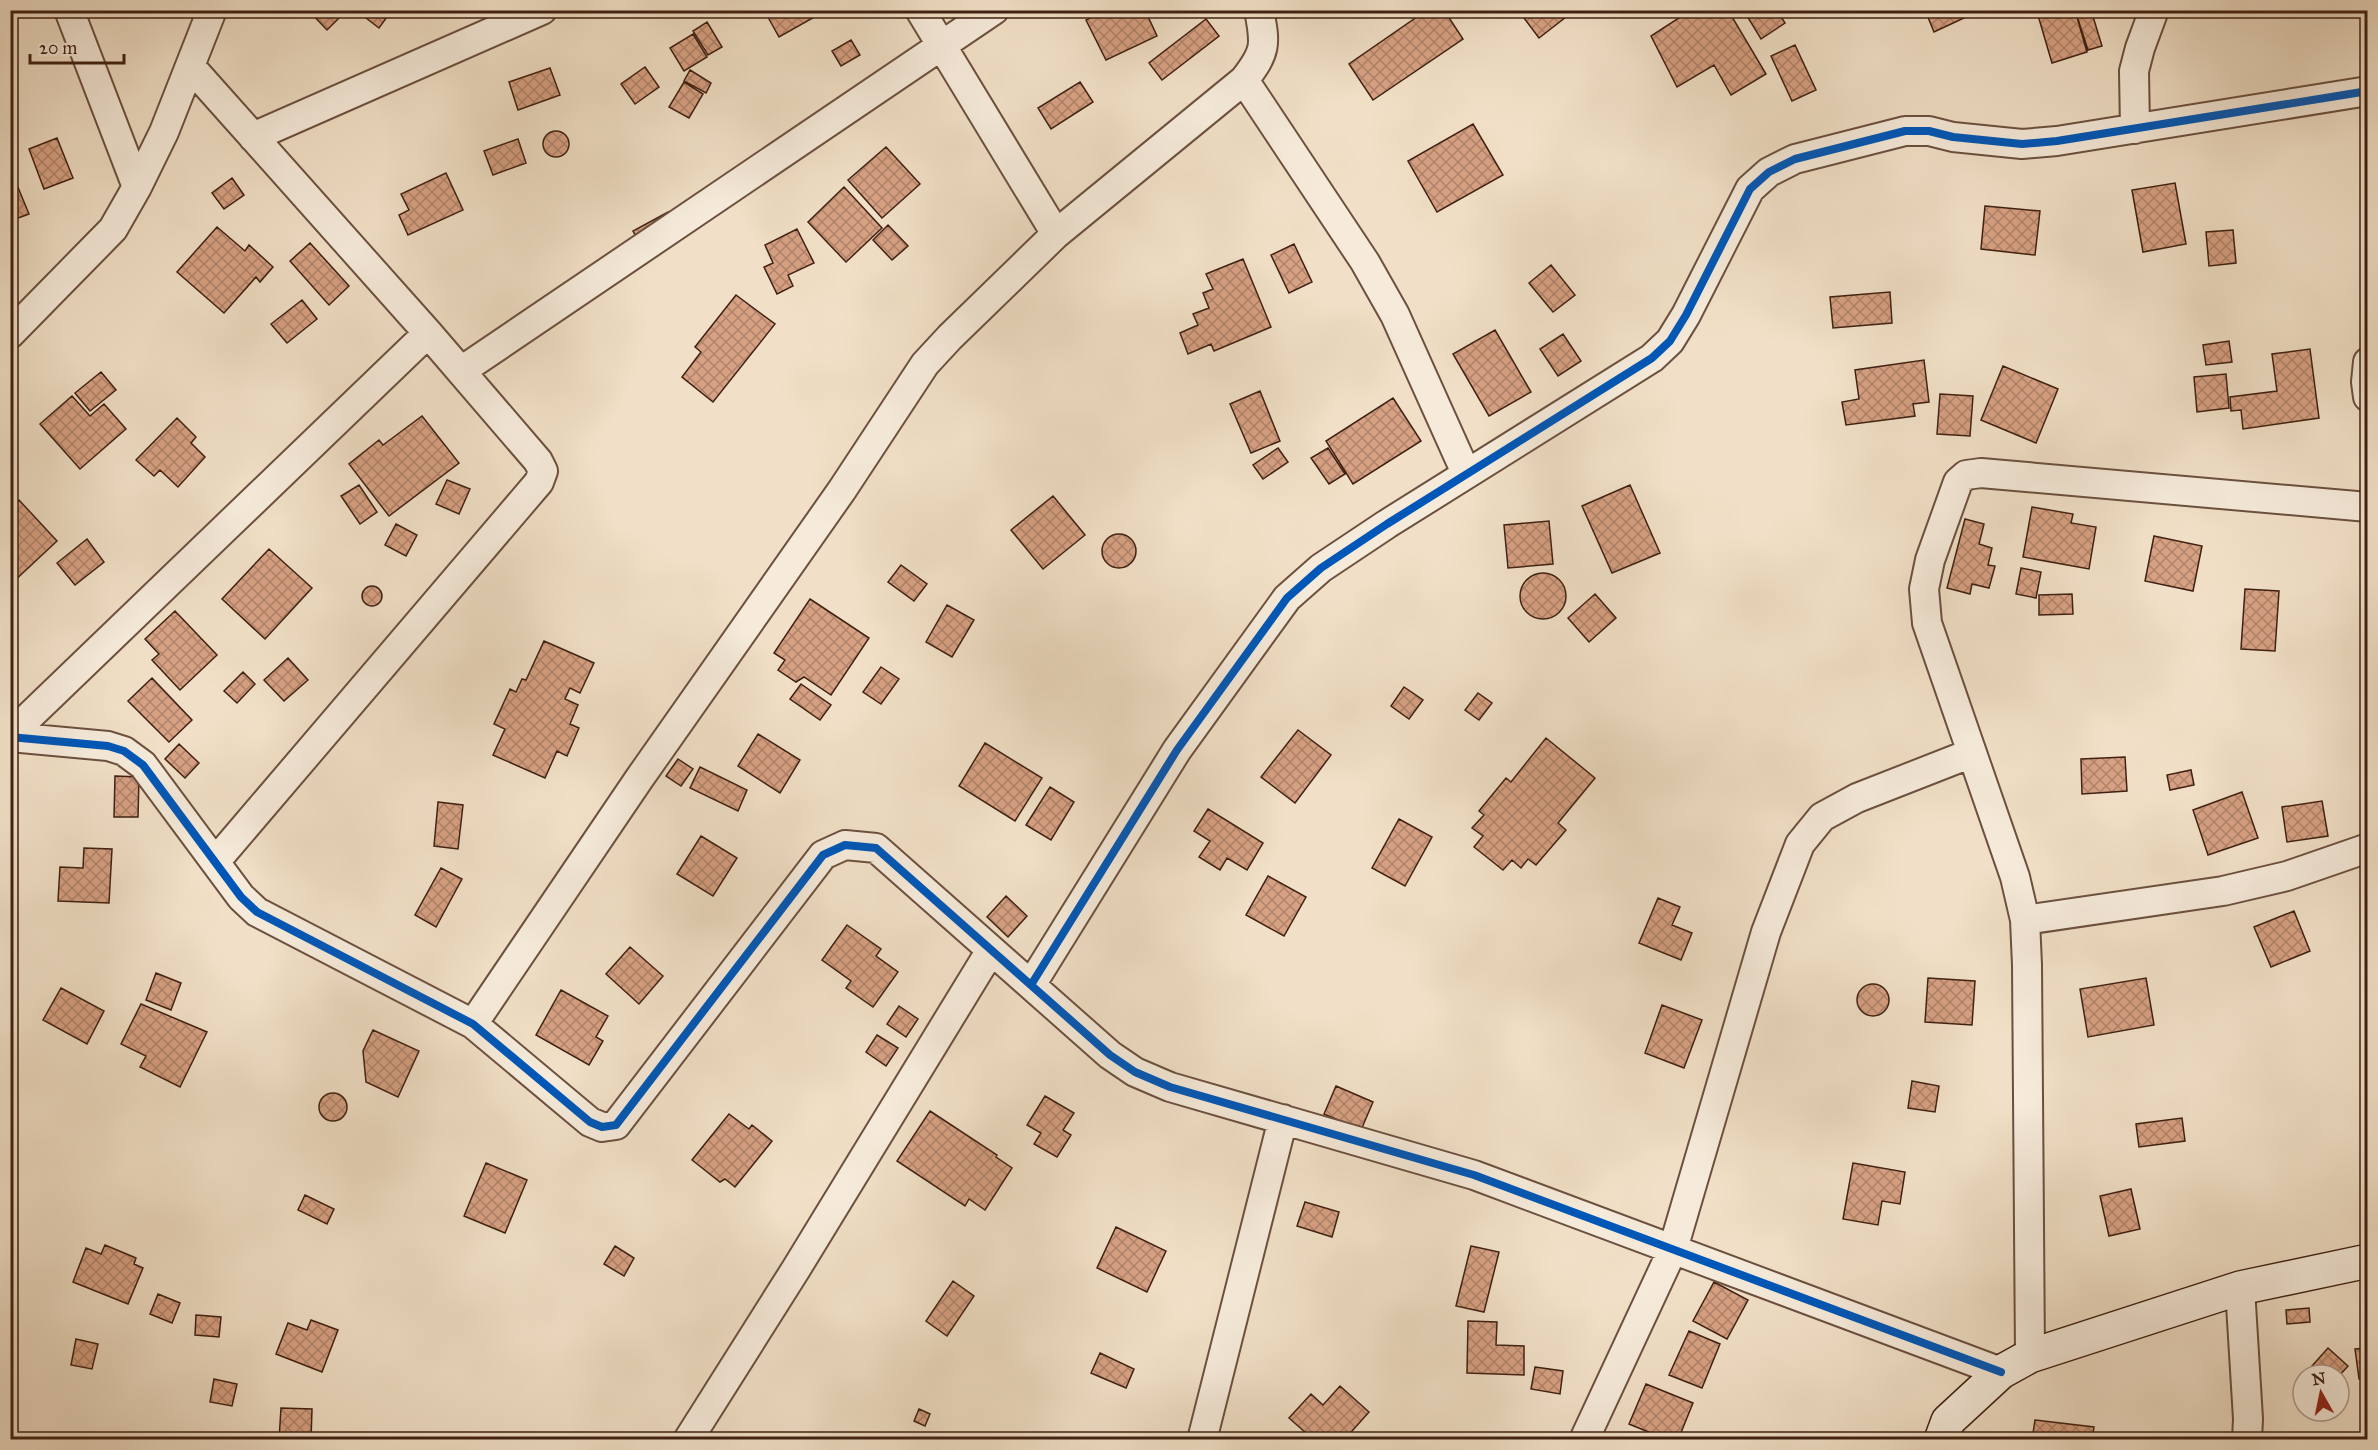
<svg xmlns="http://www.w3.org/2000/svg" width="2378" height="1450" font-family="'IM FELL Great Primer',serif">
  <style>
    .building { fill: url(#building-cross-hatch); stroke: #3f2012; stroke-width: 1.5 }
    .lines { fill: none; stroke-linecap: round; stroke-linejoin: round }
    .street-casing { stroke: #6c503f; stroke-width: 32 }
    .secondary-casing { stroke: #3f2012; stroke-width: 36 }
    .street { stroke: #f6ebdb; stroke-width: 28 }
    .secondary { stroke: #f6ebdb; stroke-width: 33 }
    .cycleway-casing { stroke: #f6ebdb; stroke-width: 11 }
    .cycleway { stroke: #0057b8; stroke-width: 8 }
  </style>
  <defs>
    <pattern id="building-cross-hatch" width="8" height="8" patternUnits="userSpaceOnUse" patternTransform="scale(1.5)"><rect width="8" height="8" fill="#d7a183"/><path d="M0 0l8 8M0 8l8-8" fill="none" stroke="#b0836a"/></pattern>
  </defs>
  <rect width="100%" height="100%" fill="#f1e0c7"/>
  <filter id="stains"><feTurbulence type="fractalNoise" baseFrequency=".00333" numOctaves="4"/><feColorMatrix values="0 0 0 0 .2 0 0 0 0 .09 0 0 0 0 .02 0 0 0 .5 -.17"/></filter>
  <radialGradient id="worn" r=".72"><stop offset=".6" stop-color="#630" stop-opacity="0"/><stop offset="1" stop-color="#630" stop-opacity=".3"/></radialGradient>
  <path class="building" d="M 308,10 L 347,10 L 327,30 Z
    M 364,10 L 392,10 L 379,28 L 361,14 Z
    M 764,10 L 827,10 L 779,37 Z
    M 1106,10 L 1145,10 L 1157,36 L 1106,60 L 1086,20 Z
    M 1427,10 L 1444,10 L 1463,39 L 1373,100 L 1349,64 Z
    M 1518,10 L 1575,10 L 1539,38 Z
    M 1691,10 L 1728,10 L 1766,74 L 1731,95 L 1714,65 L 1677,87 L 1651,36 Z
    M 1745,10 L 1777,10 L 1785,23 L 1761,39 L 1744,11 Z
    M 1925,10 L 1981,10 L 1934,32 Z
    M 2043,10 L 2075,10 L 2087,52 L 2052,63 L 2037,12 Z
    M 2075,10 L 2091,10 L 2102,46 L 2088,50 Z
    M 1206,19 L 1219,36 L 1162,80 L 1149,63 Z
    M 707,22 L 722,47 L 708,55 L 693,31 Z
    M 693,34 L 707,57 L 684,71 L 670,48 Z
    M 851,40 L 860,55 L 841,66 L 832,51 Z
    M 1795,45 L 1816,90 L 1792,101 L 1771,56 Z
    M 645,67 L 659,87 L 635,104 L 621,84 Z
    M 550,68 L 560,95 L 518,110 L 509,82 Z
    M 690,70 L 711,83 L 706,93 L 684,81 Z
    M 684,82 L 703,94 L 689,118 L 669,107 Z
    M 1080,82 L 1093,102 L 1051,129 L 1038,108 Z
    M 1473,124 L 1503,175 L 1437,212 L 1408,161 Z
    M543 144a13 13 0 1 1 26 0a13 13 0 1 1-26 0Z
    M 57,138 L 73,178 L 44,189 L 29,149 Z
    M 518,139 L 526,163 L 493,175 L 484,151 Z
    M 886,147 L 920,184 L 882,218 L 848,180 Z
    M 10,168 L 29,214 L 10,221 Z
    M 446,173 L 463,210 L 408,235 L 399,215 L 409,210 L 401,194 Z
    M 232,178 L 244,195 L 224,209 L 212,193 Z
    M 2175,183 L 2186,244 L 2143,252 L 2132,190 Z
    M 844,187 L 882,228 L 846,262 L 808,222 Z
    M 1985,206 L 2040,211 L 2035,255 L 1981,249 Z
    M 668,212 L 675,226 L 640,244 L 633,231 Z
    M 888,225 L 908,246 L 892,260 L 873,240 Z
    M 217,227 L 245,251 L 249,245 L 273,267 L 260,282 L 256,277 L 224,313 L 177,272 Z
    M 797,229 L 814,263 L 788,275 L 793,286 L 777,294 L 764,267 L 773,263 L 765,245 Z
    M 2233,230 L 2236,263 L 2209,266 L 2206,232 Z
    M 310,243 L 349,286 L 329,305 L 290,261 Z
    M 1294,244 L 1312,282 L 1289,293 L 1271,255 Z
    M 1243,259 L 1271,327 L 1214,351 L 1211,344 L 1188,354 L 1180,333 L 1198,325 L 1193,314 L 1209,308 L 1203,293 L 1213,289 L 1206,274 Z
    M 1551,265 L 1575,295 L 1553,312 L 1529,283 Z
    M 1890,292 L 1892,323 L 1833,328 L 1830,297 Z
    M 736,295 L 775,324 L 713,402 L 682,377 L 701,352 L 695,347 Z
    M 302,300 L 317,319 L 287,343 L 271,324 Z
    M 1495,330 L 1531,392 L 1489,416 L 1453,354 Z
    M 1563,334 L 1581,361 L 1558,376 L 1540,349 Z
    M 2229,341 L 2232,362 L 2206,365 L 2203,345 Z
    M 2310,349 L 2319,418 L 2243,429 L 2241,410 L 2231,411 L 2230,397 L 2277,391 L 2272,354 Z
    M 1924,360 L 1929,402 L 1913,404 L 1915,416 L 1846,425 L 1842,402 L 1859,399 L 1855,370 Z
    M 2003,366 L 2058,389 L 2036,443 L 1981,420 Z
    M 101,372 L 116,390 L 90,411 L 75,393 Z
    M 2226,374 L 2229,408 L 2197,412 L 2194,377 Z
    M 1260,391 L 1280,441 L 1251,453 L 1230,404 Z
    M 1940,394 L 1973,396 L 1970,436 L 1937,434 Z
    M 72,396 L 90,416 L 104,404 L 126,429 L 80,469 L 40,424 Z
    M 1393,398 L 1421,441 L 1353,484 L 1326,441 Z
    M 422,416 L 459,463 L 389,516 L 349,464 L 379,440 L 383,445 Z
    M 177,418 L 196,437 L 191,443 L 205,457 L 178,487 L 160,470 L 154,476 L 136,460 Z
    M 1278,448 L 1288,462 L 1263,479 L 1253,465 Z
    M 1328,448 L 1345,474 L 1329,484 L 1311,458 Z
    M 447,480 L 470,489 L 459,514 L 436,504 Z
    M 359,485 L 377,512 L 360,524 L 341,496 Z
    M 1630,485 L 1660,553 L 1612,573 L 1582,506 Z
    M 1053,496 L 1085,535 L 1043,569 L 1011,530 Z
    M 19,500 L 57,541 L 12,583 L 10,508 Z
    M 2032,507 L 2073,514 L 2071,523 L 2096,527 L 2089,569 L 2023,557 Z
    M 1965,519 L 1984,524 L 1979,544 L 1992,548 L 1988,565 L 1995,566 L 1989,588 L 1972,584 L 1970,594 L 1947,588 Z
    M 1549,521 L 1553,564 L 1508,568 L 1504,525 Z
    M 396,524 L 417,535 L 406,556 L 385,545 Z
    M1102 551a17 17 0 1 1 34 0a17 17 0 1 1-34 0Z
    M 2154,536 L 2202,546 L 2193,591 L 2145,581 Z
    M 87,539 L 104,562 L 75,585 L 57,563 Z
    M 269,549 L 312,588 L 265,639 L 222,599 Z
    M 901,565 L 927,584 L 914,601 L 888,582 Z
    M 2021,568 L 2041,572 L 2036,598 L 2016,594 Z
    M1520 596a23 23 0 1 1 46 0a23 23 0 1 1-46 0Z
    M362 596a10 10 0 1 1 20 0a10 10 0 1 1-20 0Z
    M 2245,589 L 2279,591 L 2275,651 L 2241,649 Z
    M 1595,594 L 1616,618 L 1589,642 L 1568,618 Z
    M 2072,594 L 2073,614 L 2039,615 L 2039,595 Z
    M 810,599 L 869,638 L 831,695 L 804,677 L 796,682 L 778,670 L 785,660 L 774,653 Z
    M 947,605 L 974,620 L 952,657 L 926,642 Z
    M 175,611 L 217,655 L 180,690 L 152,660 L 159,654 L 145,639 Z
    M 544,641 L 594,663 L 580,693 L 570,688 L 565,699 L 578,705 L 570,724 L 579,728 L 567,756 L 557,751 L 545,778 L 493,755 L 505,729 L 494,724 L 510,689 L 516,692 L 522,679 L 526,680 Z
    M 288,658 L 308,680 L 284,701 L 264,680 Z
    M 881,667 L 899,679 L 881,704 L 863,692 Z
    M 243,672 L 255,684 L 237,703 L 224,691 Z
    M 152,678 L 192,720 L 169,742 L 128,701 Z
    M 801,684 L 831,705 L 820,720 L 790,699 Z
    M 1404,687 L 1423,700 L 1409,719 L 1391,706 Z
    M 1478,693 L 1492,703 L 1479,720 L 1465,710 Z
    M 1298,730 L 1331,755 L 1295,803 L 1261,777 Z
    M 758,734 L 800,760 L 780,793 L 738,766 Z
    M 1546,738 L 1595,778 L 1558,823 L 1566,830 L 1536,865 L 1528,859 L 1521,868 L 1512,860 L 1503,870 L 1474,847 L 1483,836 L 1472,828 L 1484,815 L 1479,811 L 1506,778 L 1511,782 Z
    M 985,743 L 1042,778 L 1015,821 L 959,786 Z
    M 179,744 L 199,763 L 185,778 L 165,759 Z
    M 2125,757 L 2127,791 L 2082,794 L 2081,759 Z
    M 678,759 L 693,769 L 681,786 L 666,776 Z
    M 700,767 L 747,790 L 738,811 L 690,788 Z
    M 2191,770 L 2194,785 L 2170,790 L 2167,775 Z
    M 115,776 L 139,777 L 138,817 L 114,817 Z
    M 1050,787 L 1074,802 L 1051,840 L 1026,825 Z
    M 2242,792 L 2258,838 L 2208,855 L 2193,810 Z
    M 2322,801 L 2328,836 L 2287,842 L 2282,807 Z
    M 438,802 L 463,805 L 458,849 L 434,846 Z
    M 1208,809 L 1263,843 L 1247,870 L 1227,858 L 1220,870 L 1199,857 L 1210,841 L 1194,831 Z
    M 1399,819 L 1432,837 L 1405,886 L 1372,868 Z
    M 701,836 L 737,858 L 713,896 L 677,874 Z
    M 84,848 L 112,849 L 109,903 L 58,901 L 60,867 L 83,868 Z
    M 441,868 L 462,879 L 436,927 L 415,915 Z
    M 1268,876 L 1306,897 L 1284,936 L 1246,915 Z
    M 1006,896 L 1027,916 L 1008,937 L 987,917 Z
    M 1658,898 L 1680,907 L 1672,925 L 1692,933 L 1681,960 L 1639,943 Z
    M 2294,911 L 2310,951 L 2271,967 L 2254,927 Z
    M 847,925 L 881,949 L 876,956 L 898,972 L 873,1007 L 846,988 L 851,981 L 822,960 Z
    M 630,947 L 663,976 L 639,1004 L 606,974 Z
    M 156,973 L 181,983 L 171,1010 L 146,1000 Z
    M 1928,978 L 1975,981 L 1972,1025 L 1925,1022 Z
    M 2146,978 L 2154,1025 L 2088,1037 L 2080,989 Z
    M1857 1000a16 16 0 1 1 32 0a16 16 0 1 1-32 0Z
    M 61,988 L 104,1011 L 87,1044 L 43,1020 Z
    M 561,990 L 608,1016 L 596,1037 L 603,1041 L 589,1065 L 536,1035 Z
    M 141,1004 L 207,1032 L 180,1087 L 140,1067 L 146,1056 L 121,1044 Z
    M 1662,1005 L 1702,1020 L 1684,1068 L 1645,1053 Z
    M 899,1006 L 918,1019 L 906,1037 L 887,1024 Z
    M 373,1030 L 419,1051 L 398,1097 L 366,1082 L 363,1051 Z
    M 877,1035 L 898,1048 L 886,1066 L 866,1052 Z
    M 1912,1081 L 1939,1086 L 1935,1112 L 1908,1108 Z
    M 1336,1086 L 1373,1102 L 1361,1130 L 1324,1114 Z
    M319 1107a14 14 0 1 1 28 0a14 14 0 1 1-28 0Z
    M 1045,1096 L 1074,1113 L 1063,1130 L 1071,1135 L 1057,1157 L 1034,1144 L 1041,1133 L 1027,1125 Z
    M 930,1111 L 997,1155 L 996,1157 L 1012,1168 L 985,1210 L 969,1199 L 965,1206 L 897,1161 Z
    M 729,1114 L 749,1129 L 752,1125 L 772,1141 L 735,1187 L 725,1179 L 720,1182 L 692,1160 Z
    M 2182,1118 L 2185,1141 L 2139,1147 L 2136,1124 Z
    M 486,1163 L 527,1180 L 505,1233 L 464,1216 Z
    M 1853,1163 L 1905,1172 L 1900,1204 L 1882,1201 L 1878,1225 L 1843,1219 Z
    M 2131,1189 L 2140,1229 L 2109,1236 L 2100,1196 Z
    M 305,1195 L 334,1209 L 327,1224 L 298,1210 Z
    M 1305,1202 L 1339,1212 L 1332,1237 L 1297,1226 Z
    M 1116,1227 L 1166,1251 L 1147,1292 L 1097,1268 Z
    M 105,1245 L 136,1258 L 134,1264 L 143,1268 L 128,1304 L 73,1282 L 86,1248 L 101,1254 Z
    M 615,1246 L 634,1258 L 624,1276 L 604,1264 Z
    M 1471,1246 L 1499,1252 L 1484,1312 L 1456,1306 Z
    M 953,1281 L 974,1296 L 947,1336 L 926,1321 Z
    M 1714,1282 L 1748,1300 L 1727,1339 L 1693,1321 Z
    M 158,1294 L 180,1303 L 172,1323 L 150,1314 Z
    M 2309,1308 L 2310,1322 L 2287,1324 L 2286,1310 Z
    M 196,1315 L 221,1317 L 219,1337 L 195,1335 Z
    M 311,1320 L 338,1330 L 322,1372 L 276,1354 L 288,1323 L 307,1330 Z
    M 1468,1321 L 1497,1322 L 1496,1345 L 1524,1346 L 1524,1375 L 1467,1373 Z
    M 1689,1331 L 1720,1344 L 1702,1388 L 1669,1375 Z
    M 76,1339 L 98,1344 L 92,1369 L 71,1365 Z
    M 2328,1348 L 2348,1366 L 2339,1376 L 2322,1375 L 2312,1366 Z
    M 2368,1348 L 2368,1378 L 2359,1379 L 2355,1349 Z
    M 1100,1353 L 1134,1369 L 1126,1388 L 1091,1373 Z
    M 1535,1367 L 1563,1371 L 1560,1394 L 1531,1389 Z
    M 214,1379 L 237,1384 L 232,1406 L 210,1402 Z
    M 1646,1384 L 1693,1403 L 1678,1440 L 1668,1440 L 1629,1424 Z
    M 1340,1386 L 1369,1412 L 1344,1440 L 1314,1440 L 1289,1418 L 1311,1394 L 1323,1405 Z
    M 281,1408 L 312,1409 L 311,1440 L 279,1440 Z
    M 919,1409 L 930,1414 L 925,1426 L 914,1421 Z
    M 2035,1420 L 2094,1427 L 2092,1440 L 2032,1440 Z"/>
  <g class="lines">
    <defs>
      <path id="street" d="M 69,10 L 137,187
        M 920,10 L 1056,234
        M 190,66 L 428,333 L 538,461 L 543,471 L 539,482 L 215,862
        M 1244,80 L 1365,262 L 1395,315 L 1466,473
        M 2135,129 L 2134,71 L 2140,48 L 2154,10
        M 253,137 L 542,10
        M 10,334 L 113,229 L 137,187 L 164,132 L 212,10
        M 2368,362 L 2366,382 L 2368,397
        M 461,371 L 994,10
        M 10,735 L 428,333
        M 10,737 L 108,746 L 124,751 L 143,765 L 241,897 L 257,912 L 473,1024 L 590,1122 L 602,1127 L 616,1125 L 823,855 L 845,845 L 876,848 L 1110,1055 L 1135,1072 L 1170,1087 L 1474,1175 L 2001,1372
        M 2025,920 L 2223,891 L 2287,876 L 2368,848
        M 1031,985 L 1177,750 L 1287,598 L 1321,568 L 1387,524 L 1652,358 L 1670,341 L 1686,315 L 1750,189 L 1769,172 L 1795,159 L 1905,131 L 1929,131 L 1953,137 L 2022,144 L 2057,141 L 2368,91
        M 473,1024 L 639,779 L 842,490 L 925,364 L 950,337 L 1056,234 L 1244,80 C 1266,52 1266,45 1259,10
        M 2240,1288 L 2248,1419 L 2247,1440
        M 2030,1356 L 2027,965 L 2025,920 L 2015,877 L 1927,623 L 1924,589 L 1930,560 L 1958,482 L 1966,475 L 1981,473 L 2368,507
        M 688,1440 L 796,1269 L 991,950
        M 1202,1440 L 1283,1119
        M 1584,1440 L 1673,1249 L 1766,932 L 1800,844 L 1822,817 L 1857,798 L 1972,753"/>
      <path id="secondary" d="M 1941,1440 L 1948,1421 L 2001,1372 L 2030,1356 L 2240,1288 L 2368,1261"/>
    </defs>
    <use href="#street" class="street-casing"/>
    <use href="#secondary" class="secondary-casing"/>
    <use href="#street" class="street"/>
    <use href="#secondary" class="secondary"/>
    <defs>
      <path id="cycleway" d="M 10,737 L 108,746 L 124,751 L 143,765 L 241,897 L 257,912 L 473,1024 L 590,1122 L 602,1127 L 616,1125 L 823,855 L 845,845 L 876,848 L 1110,1055 L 1135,1072 L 1170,1087 L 1474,1175 L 2001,1372
        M 1031,985 L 1177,750 L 1287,598 L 1321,568 L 1387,524 L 1652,358 L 1670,341 L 1686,315 L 1750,189 L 1769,172 L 1795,159 L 1905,131 L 1929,131 L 1953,137 L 2022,144 L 2057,141 L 2368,91"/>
    </defs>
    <use href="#cycleway" class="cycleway-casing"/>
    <use href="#cycleway" class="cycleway"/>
  </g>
  <rect width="2378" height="1450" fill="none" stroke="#f1e0c7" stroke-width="36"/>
  <rect x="12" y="12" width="2354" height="1426" fill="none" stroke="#3f2012" stroke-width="3"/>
  <rect x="18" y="18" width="2342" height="1414" fill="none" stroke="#3f2012" stroke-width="1.5"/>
  <g transform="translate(2321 1393) rotate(351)"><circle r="28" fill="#f6ebdb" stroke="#ad9a8b" stroke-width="1.5"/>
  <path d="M0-4.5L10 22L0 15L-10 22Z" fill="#8f2418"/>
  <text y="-9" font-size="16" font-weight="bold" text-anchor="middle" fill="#3f2012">N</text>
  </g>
  <path d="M30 54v9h94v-9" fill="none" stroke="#3f2012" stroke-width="3"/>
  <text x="39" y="54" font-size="18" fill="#3f2012" stroke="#f6ebdb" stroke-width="4.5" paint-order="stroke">20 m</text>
  <rect width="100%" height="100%" filter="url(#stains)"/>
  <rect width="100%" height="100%" fill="url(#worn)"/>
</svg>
